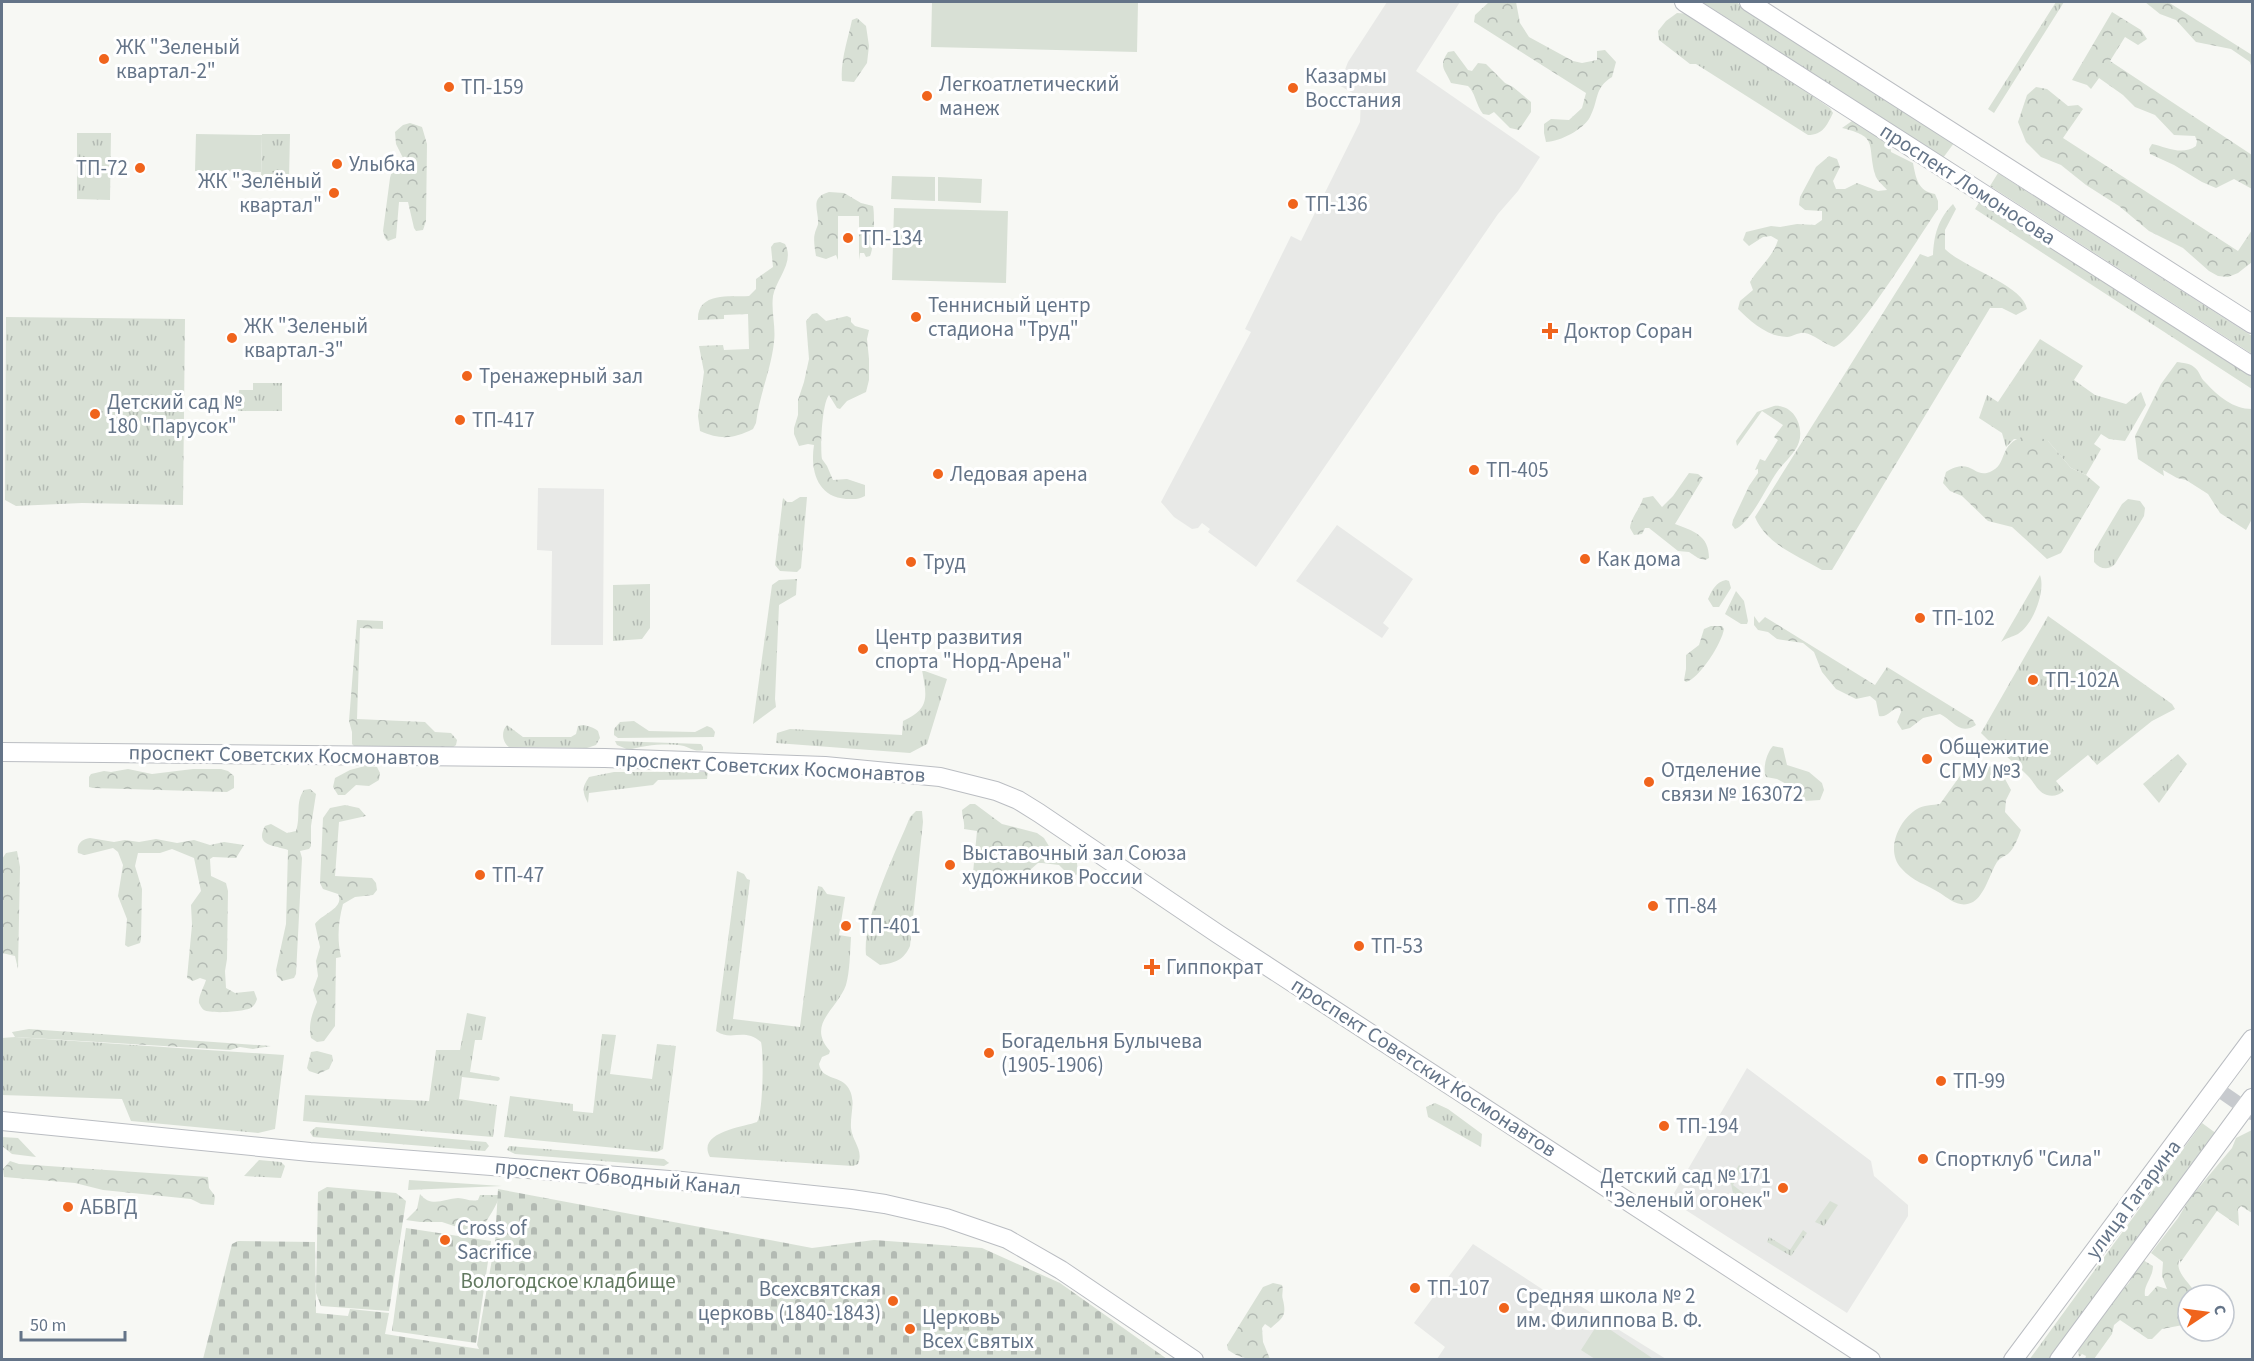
<svg xmlns="http://www.w3.org/2000/svg" width="2254" height="1361" font-family="'Source Sans 3',sans-serif">
  <style>
    .built { fill: #e8e9e7 }
    .grass { fill: url(#grass-tufts) }
    .forest { fill: url(#forest-crowns) }
    .cemetery { fill: url(#cemetery-stones) }
    .pitch { fill: #d8e0d5 }
    .lines { fill: none; stroke-linecap: round; stroke-linejoin: round }
    .major-casing { stroke: #babdc2; stroke-width: 20 }
    .minor { stroke: #c7cace; stroke-width: 14 }
    .major { stroke: #fff; stroke-width: 18 }
    .poi-dot { fill: #f0641c; stroke: #fff; stroke-width: 2 }
    .labels { text-anchor: middle; dominant-baseline: central; stroke-width: 6; stroke-linejoin: round; paint-order: stroke }
    .poi-label { font-size: 21px; fill: #647488; stroke: #fff; text-anchor: start }
    .street-label { font-size: 21px; fill: #647488; stroke: #fff }
    .park-label { font-size: 21px; fill: #627960; stroke: #fff }
  </style>
  <defs>
    <pattern id="grass-tufts" width="24" height="20" patternUnits="userSpaceOnUse" patternTransform="scale(1.5)"><rect width="24" height="20" fill="#d8e0d5"/><path d="M3 7l-1-3M5 7V3M7 7l1-3M15 17l-1-3M17 17v-4M19 17l1-3" fill="none" stroke="#b3bab3"/></pattern>
    <pattern id="forest-crowns" width="20" height="18" patternUnits="userSpaceOnUse" patternTransform="scale(1.5)"><rect width="20" height="18" fill="#d8e0d5"/><path d="M2 6a3 3 0 1 1 6 0M12 15a3 3 0 1 1 6 0" fill="none" stroke="#b3bab3"/></pattern>
    <pattern id="cemetery-stones" width="16" height="16" patternUnits="userSpaceOnUse" patternTransform="scale(1.5)"><rect width="16" height="16" fill="#d8e0d5"/><path d="M2 7V4a2 2 0 0 1 4 0v3zM10 15v-3a2 2 0 0 1 4 0v3z" fill="#b3bab3"/></pattern>
  </defs>
  <rect width="100%" height="100%" fill="#f7f8f4"/>
  <path class="built" d="M 1387,2 L 1460,2 L 1416,71 L 1540,157 L 1518,191 L 1498,214 L 1256,567 L 1208,532 L 1210,529 L 1202,523 L 1198,528 L 1192,529 L 1174,517 L 1161,502 L 1251,332 L 1245,329 L 1291,236 L 1301,241 L 1360,122 L 1361,98 L 1339,85 L 1348,62 Z
    M 538,488 L 604,489 L 603,645 L 551,645 L 552,551 L 537,550 Z
    M 1337,525 L 1413,579 L 1383,623 L 1389,628 L 1382,638 L 1296,581 Z
    M 1747,1068 L 1871,1161 L 1874,1176 L 1908,1205 L 1908,1216 L 1847,1313 L 1670,1200 Z
    M 1473,1244 L 1545,1291 L 1561,1294 L 1666,1359 L 1437,1359 L 1445,1347 L 1414,1323 Z"/>
  <path class="grass" d="M 1702,2 L 1736,2 L 1954,143 L 1943,158 Z
    M 2056,2 L 2064,2 L 1994,113 L 1988,109 Z
    M 1677,13 L 1693,14 L 1830,108 L 1833,113 C 1827,125 1823,135 1808,135 L 1696,64 L 1690,64 L 1659,40 L 1658,31 L 1666,21 Z
    M 77,133 L 111,133 L 110,200 L 77,199 Z
    M 262,134 L 290,134 L 289,179 L 261,179 Z
    M 1998,173 L 2252,336 L 2252,354 L 1990,186 Z
    M 1982,198 L 2252,373 L 2252,389 L 1975,209 Z
    M 6,317 L 185,319 L 183,505 L 82,503 L 16,506 L 5,500 Z
    M 2040,339 L 2083,366 L 2074,380 L 2095,395 L 2126,404 L 2141,392 L 2146,405 L 2125,441 L 2109,439 L 2101,434 L 2094,444 L 2101,449 L 2086,475 L 2071,468 L 2048,441 L 2014,439 L 2006,447 L 2002,433 L 1979,418 L 1987,395 L 1998,402 Z
    M 253,383 L 282,383 L 282,411 L 238,411 L 239,390 L 253,390 Z
    M 800,497 L 807,497 L 801,568 L 797,572 L 780,571 L 775,565 L 783,498 L 787,502 L 792,502 Z
    M 2128,499 L 2140,501 L 2145,508 L 2144,516 L 2115,564 C 2108,571 2100,569 2094,562 L 2094,551 L 2122,504 Z
    M 2040,575 C 2046,591 2033,625 2018,634 C 2012,637 2006,638 2001,642 Z
    M 797,579 L 796,595 L 779,605 L 775,699 L 776,707 L 753,724 L 772,585 L 779,580 Z
    M 1726,580 L 1729,581 L 1731,588 L 1719,607 L 1713,607 L 1708,599 C 1712,590 1716,582 1726,580 Z
    M 650,584 L 650,628 L 642,639 L 613,641 L 613,585 Z
    M 1736,591 L 1744,601 L 1748,621 L 1747,624 L 1741,624 L 1725,614 Z
    M 2048,616 L 2172,704 L 2175,709 L 2152,721 L 2097,765 L 2088,755 L 2056,781 L 2064,791 C 2059,795 2053,797 2047,795 C 2037,792 2034,781 2027,775 C 2012,760 1995,748 1981,733 Z
    M 922,670 L 947,679 L 927,744 L 910,753 L 776,743 L 777,733 L 790,729 L 902,735 L 903,721 C 930,709 927,697 922,670 Z
    M 634,721 L 649,731 L 695,732 L 707,726 L 712,728 L 715,732 L 714,737 L 618,738 L 614,735 L 614,729 L 620,722 Z
    M 507,725 L 523,737 L 571,737 L 576,734 L 578,726 C 584,724 593,727 598,731 L 600,738 L 596,745 L 587,748 L 509,747 C 502,742 501,731 507,725 Z
    M 615,741 L 701,744 L 703,747 L 703,750 C 694,752 691,748 684,746 C 668,743 644,745 629,750 L 617,745 Z
    M 2178,754 L 2187,764 L 2159,803 L 2143,784 Z
    M 614,772 L 708,772 L 707,779 L 658,780 L 653,785 L 589,793 L 588,803 C 582,792 582,787 589,777 Z
    M 916,811 L 922,811 L 923,822 L 910,946 C 904,960 895,963 880,965 L 866,955 C 862,919 896,852 910,817 Z
    M 737,871 L 744,874 L 747,879 L 750,880 L 733,1019 L 800,1027 L 818,886 L 822,887 L 827,894 L 845,897 L 839,935 L 851,937 C 850,952 850,971 846,985 C 837,1010 806,1024 830,1051 L 829,1054 L 822,1057 L 819,1064 C 822,1080 838,1075 847,1086 C 857,1099 850,1113 851,1128 C 852,1141 864,1150 858,1164 L 853,1166 L 710,1157 C 696,1132 744,1127 757,1122 C 763,1115 764,1054 761,1042 C 743,1027 732,1042 716,1031 Z
    M 467,1013 L 486,1017 L 482,1040 L 475,1040 L 470,1072 L 499,1077 L 500,1079 L 498,1081 L 462,1077 L 459,1099 L 497,1105 L 493,1137 L 303,1121 L 305,1095 L 429,1101 L 436,1050 L 460,1050 Z
    M 602,1034 L 616,1035 L 610,1074 L 652,1079 L 657,1044 L 676,1046 L 663,1149 L 657,1152 L 504,1137 L 510,1096 L 573,1104 L 573,1111 L 593,1113 Z
    M 15,1037 L 284,1055 L 275,1129 L 258,1133 L 131,1121 L 122,1099 L 2,1095 L 2,1038 Z
    M 1435,1103 L 1448,1109 L 1482,1134 L 1481,1147 L 1428,1117 L 1426,1107 Z
    M 2202,1123 L 2217,1134 L 2052,1359 L 2029,1360 Z
    M 316,1127 L 486,1142 L 489,1146 L 485,1151 L 313,1137 L 310,1132 Z
    M 2,1137 L 18,1138 L 36,1157 L 12,1154 L 2,1146 Z
    M 509,1146 L 664,1159 L 669,1163 L 664,1166 L 515,1154 L 507,1150 Z
    M 259,1160 L 281,1162 L 285,1166 L 281,1178 L 244,1176 Z
    M 1739,1165 L 1743,1168 L 1733,1185 L 1747,1196 L 1745,1200 L 1733,1193 L 1730,1179 Z
    M 409,1180 L 502,1186 L 408,1190 Z
    M 1830,1201 L 1838,1205 L 1824,1226 L 1815,1222 Z
    M 1803,1230 L 1807,1233 L 1791,1256 L 1767,1242 L 1769,1237 L 1790,1250 Z"/>
  <path class="forest" d="M 1489,2 L 1516,2 L 1520,23 L 1529,37 L 1573,61 L 1582,63 L 1597,60 L 1597,51 L 1605,50 L 1616,62 L 1612,77 C 1594,88 1599,100 1590,117 C 1583,130 1561,141 1546,142 L 1544,133 L 1544,124 L 1551,119 L 1569,120 L 1582,108 L 1586,93 L 1474,22 L 1475,15 Z
    M 2145,2 L 2168,2 L 2252,55 L 2252,69 L 2250,62 L 2231,49 L 2196,42 L 2176,20 L 2160,14 Z
    M 2112,12 L 2141,30 L 2147,39 L 2138,45 L 2125,37 L 2110,61 L 2252,155 L 2252,189 L 2234,179 L 2216,188 L 2202,182 L 2174,165 L 2150,154 L 2149,149 L 2152,144 C 2166,147 2182,156 2196,146 L 2197,141 L 2195,136 L 2174,135 L 2155,115 L 2135,107 L 2123,95 L 2099,78 L 2091,89 L 2087,85 L 2072,80 Z
    M 857,18 L 866,26 L 869,46 L 867,63 L 854,82 L 842,81 C 840,62 848,39 852,20 Z
    M 1454,51 L 1468,70 L 1472,71 L 1478,63 L 1486,64 L 1505,83 L 1513,87 L 1531,102 L 1531,112 L 1519,130 L 1510,128 L 1494,112 L 1489,115 L 1483,114 C 1476,105 1475,92 1468,86 L 1451,83 C 1445,69 1438,67 1448,52 Z
    M 2036,87 L 2047,89 L 2068,106 L 2078,105 L 2083,109 L 2063,138 L 2238,251 L 2252,230 L 2252,262 L 2238,273 L 2228,277 L 2218,276 L 2209,271 L 2183,248 L 2149,231 L 2119,206 L 2086,185 L 2061,165 L 2041,157 L 2026,142 L 2018,122 L 2027,95 Z
    M 1852,121 L 1867,125 L 1890,144 L 1891,152 L 1913,163 C 1916,179 1918,191 1935,194 L 1938,201 L 1938,209 C 1920,235 1857,339 1834,347 C 1824,344 1813,334 1805,333 C 1798,332 1793,337 1787,337 C 1768,337 1750,321 1738,309 L 1740,301 L 1753,290 L 1750,282 C 1759,267 1773,257 1778,240 L 1771,236 L 1763,237 L 1749,246 L 1743,240 L 1746,232 L 1771,226 L 1780,227 L 1797,224 L 1815,225 L 1822,220 L 1822,211 L 1805,210 L 1799,205 L 1800,197 L 1816,167 L 1829,156 L 1837,159 L 1840,167 L 1833,181 L 1836,189 L 1845,189 L 1857,183 L 1878,191 L 1887,190 C 1883,185 1876,180 1875,174 C 1867,144 1879,137 1842,128 Z
    M 410,123 L 422,127 L 427,144 L 426,221 L 423,230 L 416,231 L 414,228 L 408,202 L 399,202 L 396,238 L 388,241 L 385,238 L 383,231 L 390,178 L 392,171 L 403,158 L 396,144 L 395,132 L 403,125 Z
    M 829,192 L 844,193 L 861,203 L 873,206 C 875,214 874,249 870,256 L 866,257 L 864,253 L 860,253 L 859,260 L 859,216 L 838,216 L 838,260 L 836,255 L 826,259 L 816,256 C 815,250 813,239 815,233 C 815,232 818,225 818,224 C 819,210 809,198 829,192 Z
    M 1953,204 L 1956,209 L 1945,230 L 1945,249 C 1964,268 2023,285 2027,309 L 2016,315 L 2002,308 L 1990,308 L 1832,570 L 1822,570 C 1798,556 1766,544 1755,517 L 1920,254 L 1928,257 L 1933,255 C 1934,235 1938,219 1953,204 Z
    M 780,242 L 785,244 C 795,262 776,279 773,296 C 771,311 776,327 774,342 C 771,370 759,396 756,423 L 753,429 C 733,439 721,440 700,431 L 698,416 L 704,372 L 699,346 L 723,345 L 724,350 L 749,349 L 748,314 L 724,315 L 724,319 L 698,320 C 697,292 729,297 749,296 L 756,289 L 756,279 L 773,267 L 771,247 L 774,243 Z
    M 817,313 L 826,321 L 847,316 L 851,318 L 851,322 L 855,326 L 869,330 L 867,339 L 869,359 L 869,380 L 866,392 L 847,401 L 840,409 L 837,408 L 829,395 C 822,403 820,448 822,459 L 827,466 L 833,480 L 847,479 L 865,485 L 865,496 C 858,500 854,499 846,499 C 817,497 810,470 814,445 L 808,444 L 799,446 L 794,434 L 794,428 L 798,415 L 798,400 L 804,382 L 809,359 L 806,321 L 812,314 Z
    M 2177,362 C 2183,363 2190,363 2194,367 C 2200,371 2200,378 2205,382 C 2218,396 2233,409 2252,409 L 2252,519 L 2246,530 L 2220,513 L 2208,494 L 2186,480 L 2177,478 L 2163,470 L 2164,476 L 2138,459 L 2135,436 L 2161,384 Z
    M 1774,406 C 1794,404 1804,426 1799,442 C 1795,454 1784,462 1777,472 C 1767,486 1750,524 1735,529 L 1732,525 L 1733,520 L 1749,486 L 1758,473 L 1758,469 L 1755,470 L 1760,459 L 1765,461 L 1778,440 L 1774,437 L 1783,425 L 1762,411 L 1737,446 L 1736,441 L 1757,412 Z
    M 2025,436 L 2037,436 L 2048,441 L 2071,468 L 2086,475 L 2100,487 L 2061,553 L 2047,559 L 2012,527 L 1988,521 L 1962,496 L 1950,491 L 1943,483 L 1946,472 C 1971,456 1974,479 1990,472 C 2009,464 1997,444 2025,436 Z
    M 1689,473 L 1698,474 L 1703,478 L 1675,524 C 1693,531 1709,535 1709,558 L 1705,560 L 1698,558 L 1689,552 L 1678,551 L 1649,528 L 1645,528 L 1642,534 L 1634,535 L 1630,528 C 1631,517 1640,509 1643,498 L 1653,496 L 1662,507 L 1673,496 Z
    M 1754,616 L 1759,623 L 1765,617 L 1875,685 L 1887,667 L 1973,720 L 1976,725 C 1959,736 1953,720 1940,714 L 1923,718 L 1910,728 L 1902,730 L 1897,722 L 1901,712 L 1900,708 C 1891,708 1888,718 1879,716 L 1876,701 L 1870,696 L 1856,699 L 1836,689 L 1822,672 L 1814,652 L 1803,643 L 1777,639 L 1768,632 L 1758,630 L 1754,625 Z
    M 357,620 L 383,621 L 383,629 L 360,628 L 357,719 L 425,722 L 435,732 L 451,733 L 457,740 L 456,745 L 452,748 L 355,747 L 352,744 L 352,732 L 349,721 Z
    M 1711,626 L 1722,626 L 1724,629 C 1722,643 1699,679 1686,682 L 1684,680 L 1686,669 L 1686,655 L 1699,645 L 1704,629 Z
    M 1773,746 L 1783,748 L 1787,765 L 1809,772 L 1822,783 L 1824,790 L 1820,800 L 1806,801 L 1792,787 L 1777,779 L 1766,777 C 1762,769 1767,752 1773,746 Z
    M 365,766 L 377,767 L 380,773 L 379,780 L 369,786 L 356,785 L 345,795 L 338,795 L 333,787 L 335,778 L 350,770 Z
    M 1967,766 L 1988,766 L 1999,768 L 2011,790 L 2006,800 L 2005,812 L 2021,830 C 2018,838 2014,849 2008,854 C 2003,857 2000,858 1997,862 C 1990,873 1985,895 1973,902 C 1960,909 1949,899 1940,893 C 1926,884 1913,882 1901,868 C 1885,850 1899,820 1917,809 C 1923,805 1933,805 1940,804 Z
    M 193,769 L 221,769 L 228,771 L 234,776 L 234,788 L 227,792 L 93,788 L 89,787 L 89,777 L 91,774 L 104,771 L 111,772 L 128,769 L 152,774 Z
    M 310,789 L 316,794 L 311,826 L 311,846 L 309,849 L 300,851 L 302,858 L 296,974 L 294,978 L 282,981 L 277,976 L 276,970 L 286,924 L 288,850 C 276,845 254,847 265,826 L 271,824 L 287,833 L 296,831 C 301,817 295,802 304,790 Z
    M 970,804 L 975,804 L 1002,824 L 1037,833 L 1044,838 L 1055,856 L 1077,863 L 1078,874 L 1071,877 L 1059,865 L 1042,863 L 1038,863 L 1022,877 L 973,873 L 977,831 L 964,829 C 965,822 962,817 962,810 Z
    M 345,805 L 359,808 L 366,816 L 339,822 L 335,876 L 372,878 L 376,883 L 377,890 L 373,895 L 355,897 L 343,904 C 338,923 337,939 341,957 L 336,958 L 335,1026 L 324,1041 L 317,1042 L 311,1038 C 308,1025 312,1014 317,1002 L 313,990 L 318,976 L 316,961 L 320,947 L 315,924 C 323,913 345,908 338,894 L 323,889 L 320,883 L 323,818 L 330,808 Z
    M 90,838 L 114,842 L 125,840 L 139,842 L 156,839 L 177,843 L 194,840 L 210,845 L 224,842 L 244,845 L 236,858 L 213,857 L 210,859 L 211,876 L 226,883 L 228,891 L 227,959 L 225,971 L 226,988 L 235,993 L 254,991 L 257,999 C 256,1002 255,1005 252,1007 C 247,1012 210,1014 204,1010 C 202,1009 200,1005 199,1003 C 198,997 204,987 206,980 L 200,978 L 193,981 L 187,978 L 192,925 L 191,905 L 201,891 L 194,858 L 172,849 L 160,853 L 138,853 L 135,866 L 142,889 L 141,939 L 140,943 L 128,947 L 125,945 L 127,919 L 118,896 L 123,865 L 118,852 L 113,848 L 85,855 L 78,853 C 76,844 82,839 90,838 Z
    M 17,851 L 20,867 L 18,969 L 15,956 L 2,953 L 2,859 L 6,853 Z
    M 29,1029 L 271,1046 L 253,1049 L 240,1047 L 230,1050 L 15,1037 L 12,1032 Z
    M 317,1051 L 332,1055 L 333,1060 L 329,1069 L 318,1074 L 309,1071 L 307,1068 L 311,1052 Z
    M 2252,1130 L 2252,1213 L 2241,1206 L 2238,1209 L 2239,1226 L 2217,1211 L 2180,1263 L 2180,1259 C 2173,1271 2191,1284 2197,1295 L 2188,1295 L 2188,1324 L 2162,1329 L 2152,1339 L 2148,1339 L 2120,1320 L 2114,1325 L 2112,1334 L 2094,1359 L 2085,1359 L 2086,1356 L 2082,1354 L 2079,1357 L 2078,1350 L 2119,1293 L 2129,1283 L 2137,1265 L 2143,1260 L 2153,1266 C 2153,1278 2143,1285 2145,1296 L 2148,1296 L 2157,1286 L 2167,1289 L 2162,1276 L 2163,1262 L 2151,1253 L 2178,1218 L 2190,1198 L 2232,1148 L 2236,1138 Z
    M 10,1161 L 19,1164 L 208,1177 L 209,1188 L 215,1196 L 214,1205 L 201,1204 L 191,1199 L 103,1190 L 75,1183 L 4,1177 L 3,1169 Z
    M 420,1194 C 431,1208 444,1199 458,1198 C 465,1198 470,1202 478,1200 L 480,1195 L 500,1195 C 496,1208 488,1217 482,1229 L 472,1232 L 442,1222 L 420,1222 L 406,1220 L 417,1209 Z
    M 1273,1283 L 1282,1285 C 1284,1291 1281,1294 1283,1300 C 1287,1317 1282,1318 1271,1328 L 1265,1324 L 1262,1328 L 1263,1342 L 1270,1359 C 1253,1360 1242,1360 1228,1350 L 1227,1345 L 1263,1287 Z"/>
  <path class="cemetery" d="M 327,1187 L 396,1193 L 406,1201 L 389,1311 L 321,1306 L 316,1293 L 318,1192 Z
    M 498,1189 L 812,1248 L 874,1240 L 982,1248 L 1060,1283 L 1167,1359 L 203,1359 L 232,1244 L 238,1241 L 315,1242 L 316,1313 L 348,1316 L 350,1309 L 389,1313 L 385,1334 L 479,1349 L 477,1345 L 495,1242 Z
    M 406,1228 L 491,1241 L 476,1343 L 392,1331 Z"/>
  <path class="pitch" d="M 932,2 L 1138,2 L 1137,52 L 931,47 Z
    M 196,134 L 262,135 L 261,172 L 195,171 Z
    M 892,176 L 935,177 L 935,201 L 891,199 Z
    M 938,177 L 982,179 L 981,203 L 938,201 Z
    M 894,208 L 1008,211 L 1006,283 L 892,280 Z
    M 1599,1322 L 1652,1358 L 1651,1359 L 1595,1359 L 1581,1350 Z"/>
  <g class="lines">
    <defs>
      <path id="major" d="M 1684,2 L 2252,366
        M 1749,2 L 2252,324
        M 2,752 L 605,758 L 825,766 L 940,777 L 996,791 L 1018,800 L 1039,813 L 1218,934 L 1871,1360
        M 2,1121 L 310,1152 L 682,1181 L 851,1199 L 885,1204 L 946,1218 L 1007,1239 L 1061,1270 L 1194,1360
        M 2013,1360 L 2252,1039
        M 2059,1360 L 2252,1098"/>
    </defs>
    <use href="#major" class="major-casing"/>
    <path class="minor" d="M 2216,1088 L 2252,1113"/>
    <use href="#major" class="major"/>
  </g>
  <g class="poi-dot">
    <circle cx="104" cy="59" r="6"/>
    <circle cx="449" cy="87" r="6"/>
    <circle cx="1293" cy="88" r="6"/>
    <circle cx="927" cy="96" r="6"/>
    <circle cx="337" cy="164" r="6"/>
    <circle cx="140" cy="168" r="6"/>
    <circle cx="334" cy="193" r="6"/>
    <circle cx="1293" cy="204" r="6"/>
    <circle cx="848" cy="238" r="6"/>
    <circle cx="916" cy="317" r="6"/>
    <path d="M1547 322h6v6h6v6h-6v6h-6v-6h-6v-6h6z"/>
    <circle cx="232" cy="338" r="6"/>
    <circle cx="467" cy="376" r="6"/>
    <circle cx="95" cy="414" r="6"/>
    <circle cx="460" cy="420" r="6"/>
    <circle cx="1474" cy="470" r="6"/>
    <circle cx="938" cy="474" r="6"/>
    <circle cx="1585" cy="559" r="6"/>
    <circle cx="911" cy="562" r="6"/>
    <circle cx="1920" cy="618" r="6"/>
    <circle cx="863" cy="649" r="6"/>
    <circle cx="2033" cy="680" r="6"/>
    <circle cx="1927" cy="759" r="6"/>
    <circle cx="1649" cy="782" r="6"/>
    <circle cx="950" cy="865" r="6"/>
    <circle cx="480" cy="875" r="6"/>
    <circle cx="1653" cy="906" r="6"/>
    <circle cx="846" cy="926" r="6"/>
    <circle cx="1359" cy="946" r="6"/>
    <path d="M1149 958h6v6h6v6h-6v6h-6v-6h-6v-6h6z"/>
    <circle cx="989" cy="1053" r="6"/>
    <circle cx="1941" cy="1081" r="6"/>
    <circle cx="1664" cy="1126" r="6"/>
    <circle cx="1923" cy="1159" r="6"/>
    <circle cx="1783" cy="1188" r="6"/>
    <circle cx="68" cy="1207" r="6"/>
    <circle cx="445" cy="1240" r="6"/>
    <circle cx="1415" cy="1288" r="6"/>
    <circle cx="893" cy="1301" r="6"/>
    <circle cx="1504" cy="1308" r="6"/>
    <circle cx="910" cy="1329" r="6"/>
  </g>
  <g class="labels">
    <g class="poi-label">
      <text x="116" y="47">ЖК "Зеленый<tspan x="116" dy="24">квартал-2"</tspan></text>
      <text x="1305" y="76">Казармы<tspan x="1305" dy="24">Восстания</tspan></text>
      <text x="939" y="84">Легкоатлетический<tspan x="939" dy="24">манеж</tspan></text>
      <text x="461" y="87">ТП-159</text>
      <text x="349" y="164">Улыбка</text>
      <text x="128" y="168" text-anchor="end">ТП-72</text>
      <text x="322" y="181" text-anchor="end">ЖК "Зелёный<tspan x="322" dy="24">квартал"</tspan></text>
      <text x="1305" y="204">ТП-136</text>
      <text x="860" y="238">ТП-134</text>
      <text x="928" y="305">Теннисный центр<tspan x="928" dy="24">стадиона "Труд"</tspan></text>
      <text x="244" y="326">ЖК "Зеленый<tspan x="244" dy="24">квартал-3"</tspan></text>
      <text x="1564" y="331">Доктор Соран</text>
      <text x="479" y="376">Тренажерный зал</text>
      <text x="107" y="402">Детский сад №<tspan x="107" dy="24">180 "Парусок"</tspan></text>
      <text x="472" y="420">ТП-417</text>
      <text x="1486" y="470">ТП-405</text>
      <text x="950" y="474">Ледовая арена</text>
      <text x="1597" y="559">Как дома</text>
      <text x="923" y="562">Труд</text>
      <text x="1932" y="618">ТП-102</text>
      <text x="875" y="637">Центр развития<tspan x="875" dy="24">спорта "Норд-Арена"</tspan></text>
      <text x="2045" y="680">ТП-102А</text>
      <text x="1939" y="747">Общежитие<tspan x="1939" dy="24">СГМУ №3</tspan></text>
      <text x="1661" y="770">Отделение<tspan x="1661" dy="24">связи № 163072</tspan></text>
      <text x="962" y="853">Выставочный зал Союза<tspan x="962" dy="24">художников России</tspan></text>
      <text x="492" y="875">ТП-47</text>
      <text x="1665" y="906">ТП-84</text>
      <text x="858" y="926">ТП-401</text>
      <text x="1371" y="946">ТП-53</text>
      <text x="1166" y="967">Гиппократ</text>
      <text x="1001" y="1041">Богадельня Булычева<tspan x="1001" dy="24">(1905-1906)</tspan></text>
      <text x="1953" y="1081">ТП-99</text>
      <text x="1676" y="1126">ТП-194</text>
      <text x="1935" y="1159">Спортклуб "Сила"</text>
      <text x="1771" y="1176" text-anchor="end">Детский сад № 171<tspan x="1771" dy="24">"Зеленый огонек"</tspan></text>
      <text x="80" y="1207">АБВГД</text>
      <text x="457" y="1228">Cross of<tspan x="457" dy="24">Sacrifice</tspan></text>
      <text x="1427" y="1288">ТП-107</text>
      <text x="881" y="1289" text-anchor="end">Всехсвятская<tspan x="881" dy="24">церковь (1840-1843)</tspan></text>
      <text x="1516" y="1296">Средняя школа № 2<tspan x="1516" dy="24">им. Филиппова В. Ф.</tspan></text>
      <text x="922" y="1317">Церковь<tspan x="922" dy="24">Всех Святых</tspan></text>
    </g>
    <g class="street-label">
      <text transform="translate(1968 184) rotate(33)">проспект Ломоносова</text>
      <text transform="translate(284 755) rotate(1)">проспект Советских Космонавтов</text>
      <text transform="translate(770 767) rotate(3)">проспект Советских Космонавтов</text>
      <text transform="translate(1424 1067) rotate(33)">проспект Советских Космонавтов</text>
      <text transform="translate(618 1177) rotate(5)">проспект Обводный Канал</text>
      <text transform="translate(2133 1199) rotate(-53)">улица Гагарина</text>
    </g>
    <g class="park-label">
      <text x="568" y="1281">Вологодское кладбище</text>
    </g>
  </g>
  <rect width="2254" height="1361" fill="none" stroke="#647488" stroke-width="6"/>
  <g transform="translate(2206 1313) rotate(77)"><circle r="28" fill="#ffffff" stroke="#c1c7cf" stroke-width="1.5"/>
  <path d="M0-4.5L10 22L0 15L-10 22Z" fill="#f0641c"/>
  <text y="-9" font-size="16" font-weight="bold" text-anchor="middle" fill="#647488">С</text>
  </g>
  <path d="M21 1331v9h104v-9" fill="none" stroke="#647488" stroke-width="3"/>
  <text x="30" y="1331" font-size="18" fill="#647488" stroke="#ffffff" stroke-width="4.5" paint-order="stroke">50 m</text>
</svg>
